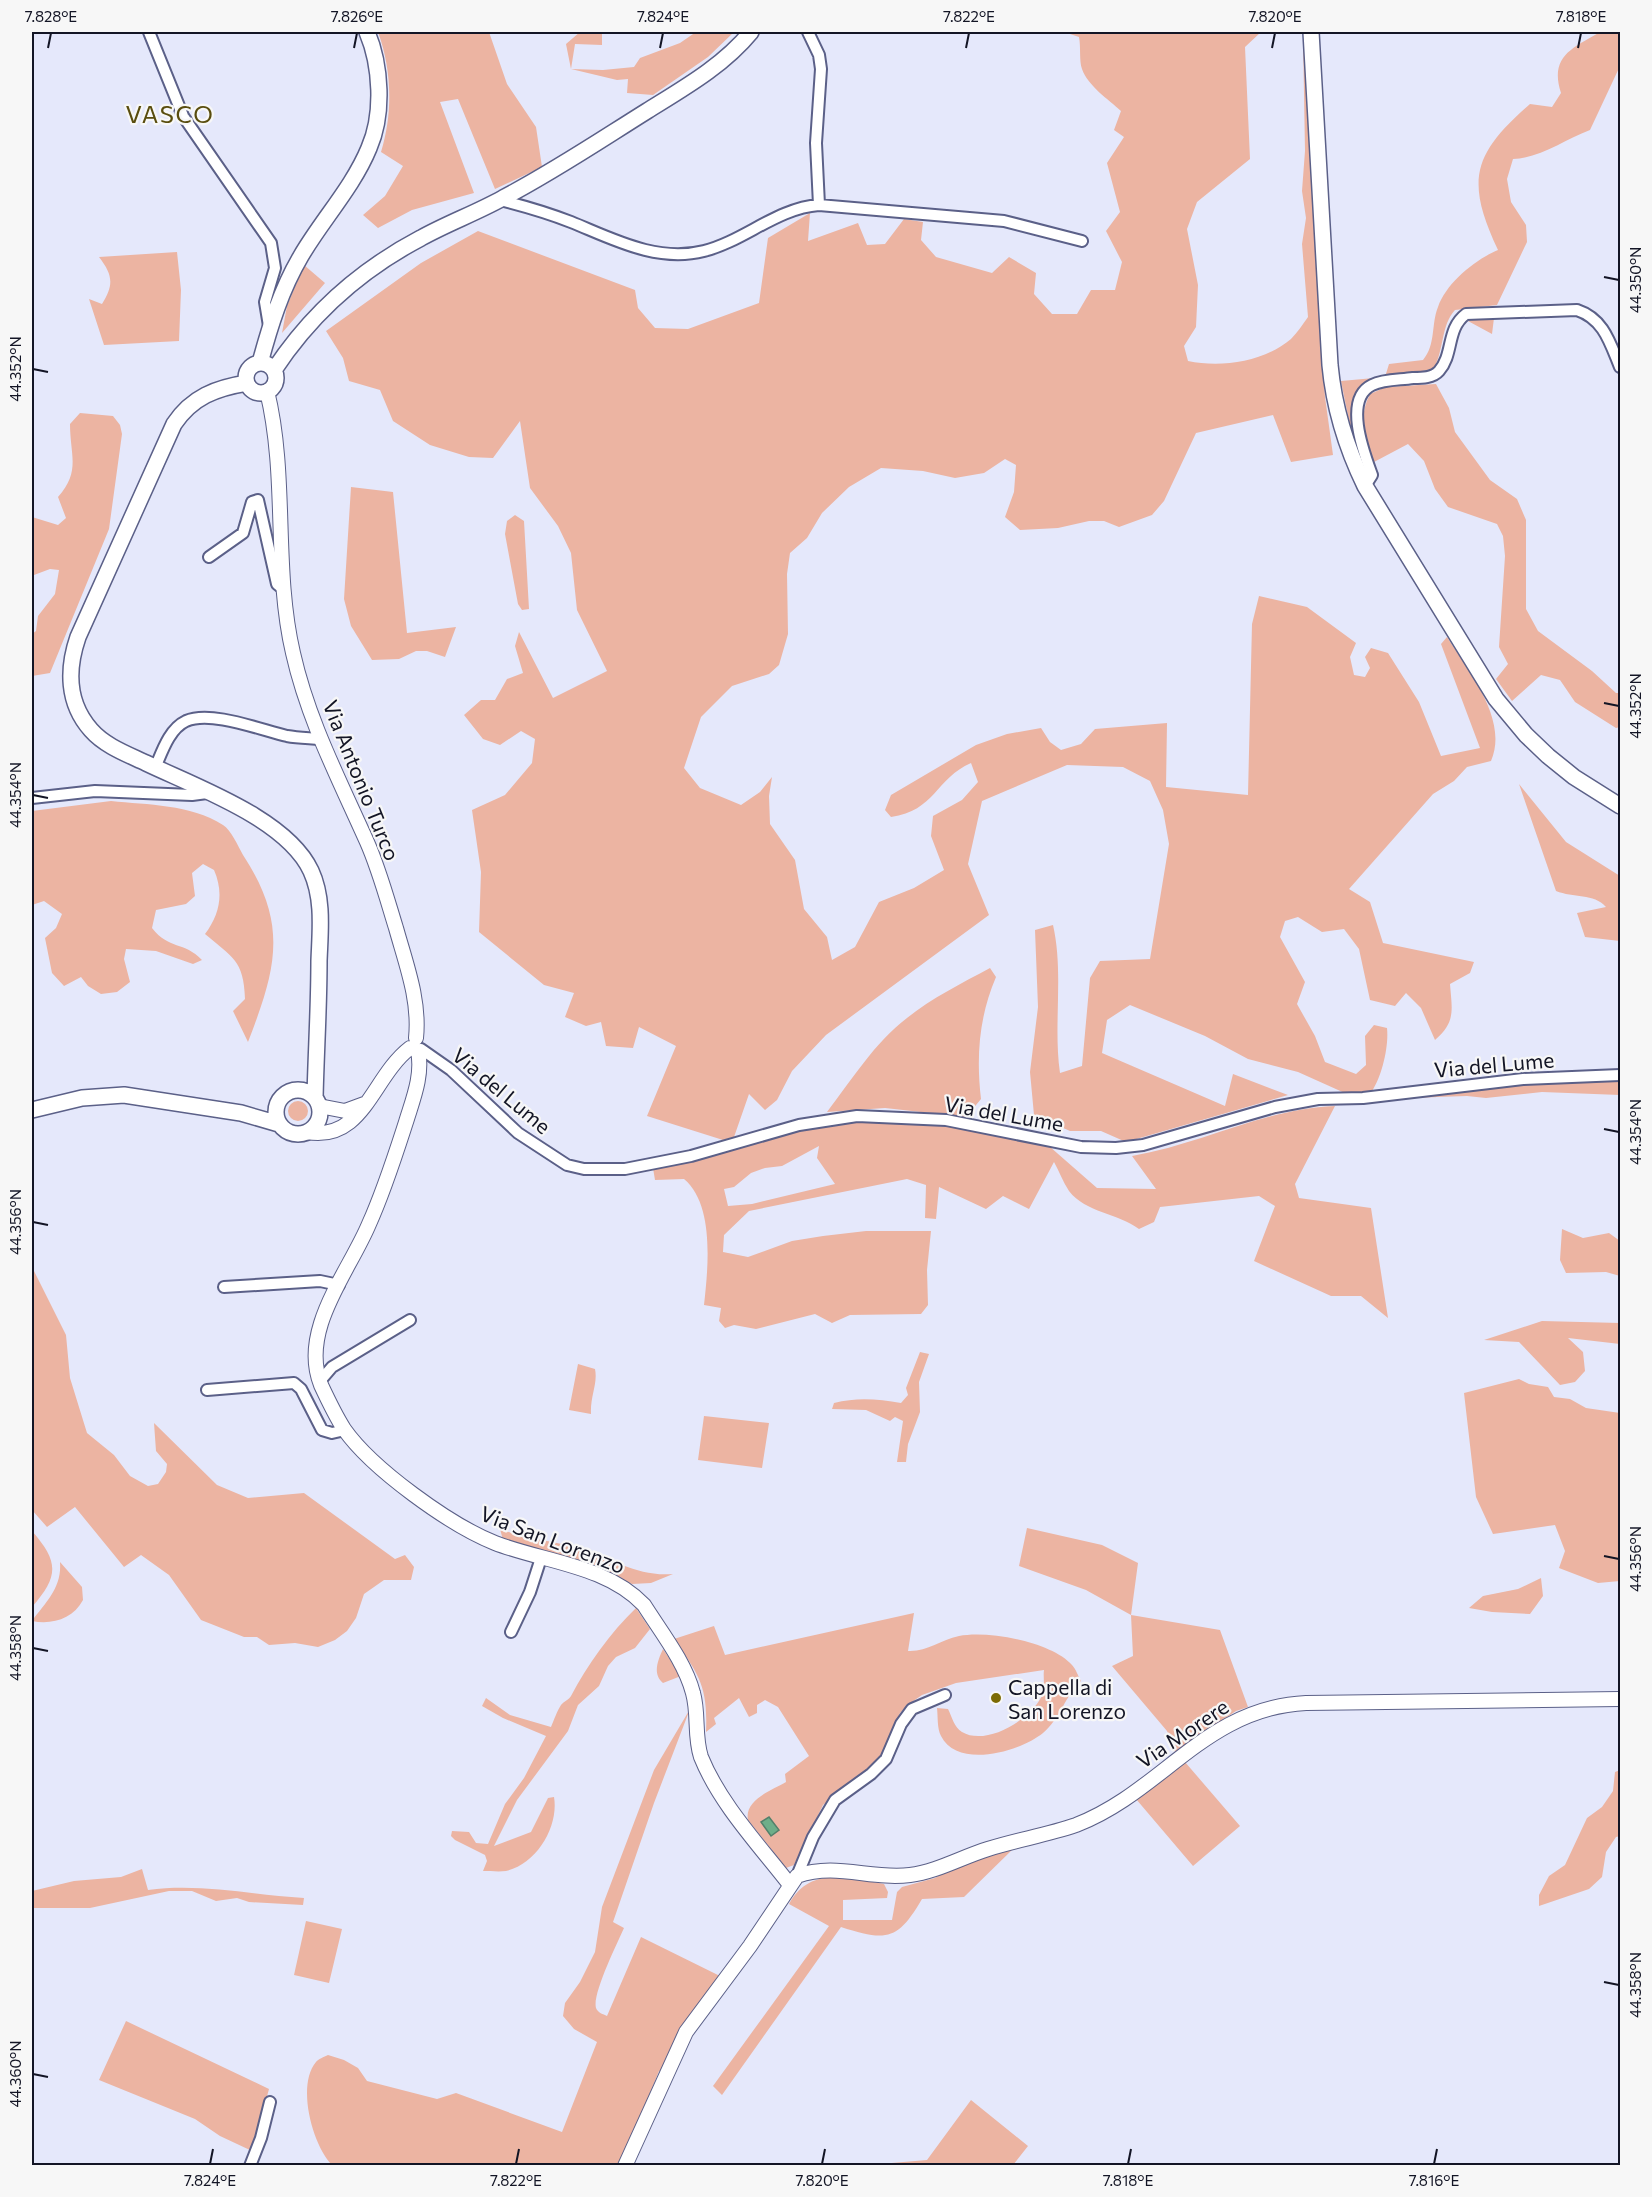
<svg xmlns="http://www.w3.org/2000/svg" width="1652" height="2197" font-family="Commissioner,sans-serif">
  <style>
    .green { fill: #ecb4a2; fill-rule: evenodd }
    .water { fill: #6eae89; stroke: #53806b; stroke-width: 1.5 }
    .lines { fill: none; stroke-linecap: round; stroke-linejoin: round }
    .minor-casing { stroke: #5b6088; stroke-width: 14 }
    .tertiary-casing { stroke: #5b6088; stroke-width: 16 }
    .secondary-casing { stroke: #5b6088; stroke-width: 18 }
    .minor { stroke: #fff; stroke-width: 10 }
    .tertiary { stroke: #fff; stroke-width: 14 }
    .secondary { stroke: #fff; stroke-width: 15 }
    .ticks { fill: none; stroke: #131525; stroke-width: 2 }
    .poi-dot { fill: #7c6b04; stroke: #f7f7f7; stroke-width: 2 }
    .labels { text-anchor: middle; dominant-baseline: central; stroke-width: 4.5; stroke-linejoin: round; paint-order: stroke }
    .street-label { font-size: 21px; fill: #131525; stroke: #f7f7f7 }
    .poi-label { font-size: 21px; fill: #131525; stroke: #f7f7f7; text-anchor: start }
    .quarter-label { font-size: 24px; letter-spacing: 1.5px; fill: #594d0e; stroke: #f7f7f7 }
    .neatline { fill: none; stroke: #131525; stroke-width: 2 }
    .ticks-label { font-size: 15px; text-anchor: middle; fill: #131525 }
  </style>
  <rect width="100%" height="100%" fill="#e5e8fb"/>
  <path class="green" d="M 378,32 L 393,32 L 392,34 L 408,32 L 489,32 L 507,84 L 536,127 L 542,167 L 495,189 L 458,99 L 440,102 L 474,193 L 412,210 L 378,228 L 363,215 L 385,196 L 403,166 L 381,152 C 393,113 392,70 378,32 Z
    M 580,32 L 611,32 L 602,34 L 602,45 L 575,44 L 571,69 L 603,70 L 634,67 L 640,58 L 680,43 L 696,32 L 734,32 L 708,57 L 653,95 L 627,93 L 628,79 L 617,80 L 571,69 L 566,44 Z
    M 1064,32 L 1261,32 L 1245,47 L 1250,159 L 1197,202 L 1187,229 L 1198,285 L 1196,327 L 1184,346 L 1188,361 C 1221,368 1264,362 1291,339 C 1297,333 1303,324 1308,317 L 1302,244 L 1306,218 L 1302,191 L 1305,151 L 1303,36 L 1305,32 L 1319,305 L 1325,397 L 1333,455 L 1291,462 L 1273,415 L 1196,433 L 1164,501 L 1152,515 L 1119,527 L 1104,521 L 1089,521 L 1058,528 L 1020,530 L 1005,517 L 1014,492 L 1016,465 L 1005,459 L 984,473 L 955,478 L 923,471 L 881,468 L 849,487 L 822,513 L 807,538 L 790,553 L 787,574 L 788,634 L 779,665 L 769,674 L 732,686 L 701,717 L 684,768 L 700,788 L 741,805 L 760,792 L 772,777 L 769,796 L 770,824 L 795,860 L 804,909 L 827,937 L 832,960 L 855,947 L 879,902 L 914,888 L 944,870 L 931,836 L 933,816 L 962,800 L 978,782 L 971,763 C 936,778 935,811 891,817 L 885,810 L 891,795 L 976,745 L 1007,734 L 1041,728 L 1050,742 L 1061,750 L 1081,744 L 1095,729 L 1167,723 L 1166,787 L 1248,795 L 1252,624 L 1259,596 L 1307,607 L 1356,643 L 1350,657 L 1354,675 L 1365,677 L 1370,668 L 1365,657 L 1371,648 L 1388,653 L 1419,702 L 1441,756 L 1480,748 L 1441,644 L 1447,637 C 1468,670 1509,720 1491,761 L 1467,767 L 1454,781 L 1433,794 L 1349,889 L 1370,902 L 1383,943 L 1474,962 L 1470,973 L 1450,984 C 1452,1010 1456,1022 1435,1040 L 1421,1008 L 1406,993 L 1395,1006 L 1370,1000 L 1359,949 L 1344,929 L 1322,932 L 1298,917 L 1285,921 L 1280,937 L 1305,982 L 1297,1004 L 1315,1036 L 1325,1062 L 1356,1074 L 1366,1065 L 1365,1036 L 1374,1025 L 1387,1028 C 1389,1046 1382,1076 1372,1091 L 1347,1094 L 1298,1072 L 1248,1059 L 1205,1036 L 1130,1005 L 1107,1020 L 1102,1053 L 1225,1106 L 1233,1074 L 1288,1095 L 1126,1142 L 1101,1131 L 1070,1131 L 1034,1115 L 1030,1072 L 1038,1007 L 1035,930 L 1053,925 C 1064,973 1053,1025 1060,1073 L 1082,1066 L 1090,978 L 1100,961 L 1150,959 L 1169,844 L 1163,810 L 1150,781 L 1123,767 L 1067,765 L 982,801 L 968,864 L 989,915 L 826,1035 L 792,1071 L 777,1100 L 765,1110 L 749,1094 L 734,1137 L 723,1140 L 647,1116 L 676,1046 L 639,1027 L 633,1048 L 606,1046 L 601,1022 L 586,1026 L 565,1017 L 574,993 L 544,985 L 479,932 L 481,872 L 472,810 L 505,795 L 532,763 L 535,739 L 521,731 L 500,745 L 483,739 L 464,715 L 481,700 L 495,700 L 507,679 L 523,673 L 515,646 L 519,632 L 553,698 L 607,671 L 577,610 L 571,553 L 558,526 L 530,488 L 520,421 L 493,458 L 469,457 L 430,445 L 393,421 L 380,390 L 349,381 L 343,358 L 326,331 L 421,263 L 478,231 L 635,290 L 638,308 L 655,328 L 688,329 L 759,303 L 768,238 L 810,213 L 808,241 L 858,223 L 867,245 L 885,244 L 904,219 L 923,222 L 921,240 L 936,257 L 992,273 L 1009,257 L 1036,273 L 1034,294 L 1052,314 L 1077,314 L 1091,290 L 1115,290 L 1122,262 L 1106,231 L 1120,212 L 1107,163 L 1124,137 L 1114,130 L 1121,111 C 1108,99 1088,86 1082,69 C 1079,61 1081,47 1079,37 Z
    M 1600,32 L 1620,32 L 1620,66 L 1590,130 C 1564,140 1540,158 1513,159 L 1507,179 L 1511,202 L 1526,225 L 1527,242 L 1497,305 L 1455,310 C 1441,325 1444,350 1434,368 C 1414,375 1387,373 1369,381 C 1336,395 1358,447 1365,471 L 1352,436 L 1341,381 L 1385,377 L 1389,364 L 1423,360 C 1436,345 1431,324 1438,307 C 1446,283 1476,259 1498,250 C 1465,180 1473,154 1530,104 L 1552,107 L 1561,93 C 1549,56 1573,48 1600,32 Z
    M 177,252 L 181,290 L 179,341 L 104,345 L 89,299 L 102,304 C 114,285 113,275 99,257 Z
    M 304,265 L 325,283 L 282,333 L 287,306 Z
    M 1482,318 L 1494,318 L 1492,334 L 1468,321 Z
    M 1436,384 L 1449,408 L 1455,432 L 1490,480 L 1517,499 L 1526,520 L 1526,609 L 1538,631 L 1592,671 L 1616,693 L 1620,693 L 1620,727 L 1616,728 L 1575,702 L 1560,680 L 1541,675 L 1512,701 L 1496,679 L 1508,664 L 1499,647 L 1505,556 L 1503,536 L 1497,524 L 1448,507 L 1435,489 L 1424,461 L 1408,444 L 1374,462 C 1363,440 1358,417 1370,394 L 1386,387 Z
    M 80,413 L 113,416 L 120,425 L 122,434 L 109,529 L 50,673 L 32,676 L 32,634 L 36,631 L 38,616 L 55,594 L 59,570 L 50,569 L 34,575 L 32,572 L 32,517 L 58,525 L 66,518 L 58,497 C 81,471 70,455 70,424 Z
    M 351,487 L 393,492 L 407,633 L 456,627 L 445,657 L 427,651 L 416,651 L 399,659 L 372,660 L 351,626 L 344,599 Z
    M 515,515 L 524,521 L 529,609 L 522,610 L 518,604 L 505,534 L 507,521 Z
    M 1519,784 L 1566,842 L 1620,876 L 1620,941 L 1585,937 L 1577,913 L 1606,907 C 1594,893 1573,898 1556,891 Z
    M 111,801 C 148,805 190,804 223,825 C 231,830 238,846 243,855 C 289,925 276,969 248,1042 L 233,1011 L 245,999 C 244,960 232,957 205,934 C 220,914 224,893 214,870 L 203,864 L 192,873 L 195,896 L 186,904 L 156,910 L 152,928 C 169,950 184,941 202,960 L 193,964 L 156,951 L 126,949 L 124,959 L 130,982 L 117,992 L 101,994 L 88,986 L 81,977 L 64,986 L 52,973 L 45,938 L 56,928 L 62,914 L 44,901 L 32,905 L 32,811 Z
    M 990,968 L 996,977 C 979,1017 976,1056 981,1099 L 966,1117 L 885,1108 L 827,1112 C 851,1081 875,1042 907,1018 C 932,998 962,983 990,968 Z
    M 1554,1081 L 1620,1081 L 1620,1095 L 1542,1092 L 1486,1098 L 1467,1096 L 1406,1098 L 1479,1088 Z
    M288 1111a10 10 0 1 1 20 0a10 10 0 1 1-20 0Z
    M 1335,1106 L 1295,1184 L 1299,1198 L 1371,1208 L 1388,1318 L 1361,1296 L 1331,1296 L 1254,1261 L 1275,1206 L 1259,1196 L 1160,1207 L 1154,1222 L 1139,1229 C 1118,1213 1086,1213 1069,1191 C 1063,1182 1059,1171 1054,1162 L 1029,1209 L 1003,1196 L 986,1209 L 939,1187 L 936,1219 L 925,1218 L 926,1185 L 907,1179 L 749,1211 L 724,1235 L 723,1252 L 748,1257 L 792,1241 L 823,1236 L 866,1231 L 931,1231 L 927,1270 L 928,1305 L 921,1314 L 850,1315 L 832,1323 L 815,1314 L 756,1329 L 734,1325 L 725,1328 L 719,1321 L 721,1308 L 704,1305 C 708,1269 715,1205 684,1179 L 655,1180 L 653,1168 L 721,1153 L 791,1132 L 842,1122 L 866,1121 L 968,1128 L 1049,1146 L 1097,1188 L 1156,1189 L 1132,1156 C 1202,1144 1263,1109 1335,1106 ZM 819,1146 L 817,1158 L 835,1184 L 752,1204 L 728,1206 L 724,1189 L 734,1187 L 751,1173 L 765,1168 L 782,1166 Z
    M 1562,1229 L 1583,1238 L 1609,1233 L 1620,1241 L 1620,1276 L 1606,1272 L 1566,1273 L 1560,1260 Z
    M 32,1267 L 66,1335 L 70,1378 L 87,1433 L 114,1455 L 130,1476 L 148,1486 L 158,1484 L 166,1472 L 167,1464 L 156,1451 L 154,1423 L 217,1485 L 248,1498 L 304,1493 L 395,1559 L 405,1555 L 414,1567 L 411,1580 L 384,1580 L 364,1594 L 356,1618 L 347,1631 L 335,1640 L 318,1647 L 295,1643 L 269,1645 L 257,1637 L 244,1637 L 201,1620 L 169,1575 L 141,1555 L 124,1567 L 75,1507 L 47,1527 L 32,1510 Z
    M 1542,1321 L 1620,1323 L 1620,1344 L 1568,1338 L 1583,1352 L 1585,1371 L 1575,1382 L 1560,1385 L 1519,1342 L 1484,1340 Z
    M 920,1352 L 929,1354 L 919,1382 L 920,1412 L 908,1444 L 906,1462 L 897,1462 L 903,1421 L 895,1417 L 890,1421 L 866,1410 L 832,1409 L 834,1403 C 857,1397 878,1399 901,1403 L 908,1395 L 906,1388 Z
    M 578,1364 L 595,1369 C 598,1384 590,1396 591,1414 L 569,1410 Z
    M 1519,1379 L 1529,1384 L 1548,1387 L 1554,1397 L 1570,1399 L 1586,1408 L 1620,1413 L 1620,1581 L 1598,1583 L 1559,1568 L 1565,1551 L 1555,1525 L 1493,1534 L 1476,1497 L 1464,1393 Z
    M 704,1416 L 769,1423 L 762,1468 L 698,1460 Z
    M 1027,1528 L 1102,1545 L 1138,1563 L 1131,1615 L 1220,1630 L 1248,1707 L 1236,1711 L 1175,1752 L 1167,1731 L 1112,1666 L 1133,1656 L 1131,1615 L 1086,1590 L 1019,1566 Z
    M 500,1529 C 526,1539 554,1541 581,1549 C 613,1559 638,1577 673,1574 L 651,1583 L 632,1584 L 594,1568 L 503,1540 Z
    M 32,1531 C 59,1562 59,1576 32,1607 Z
    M 60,1562 L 82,1587 L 83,1600 C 73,1619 52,1625 32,1621 C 46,1602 62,1588 60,1562 Z
    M 1541,1578 L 1543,1596 L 1530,1614 L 1492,1612 L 1469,1608 L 1483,1596 L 1518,1589 Z
    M 636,1608 L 650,1629 L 635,1648 L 616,1657 L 608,1666 L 599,1686 L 578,1705 L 568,1731 L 517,1800 L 494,1846 L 531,1832 L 548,1798 L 554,1797 C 559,1826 537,1864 506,1871 C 499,1872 490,1871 483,1871 L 487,1861 L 485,1855 L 455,1840 L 451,1836 L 452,1831 L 469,1832 L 476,1843 L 488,1844 L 505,1804 L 524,1778 L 546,1736 L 503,1718 L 482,1706 L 486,1698 L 510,1715 L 551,1727 C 554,1720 557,1711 561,1705 C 564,1701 569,1700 571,1696 C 588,1664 610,1633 636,1608 Z
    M 914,1613 L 908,1651 C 927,1652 940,1640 959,1636 C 988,1630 1052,1642 1072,1665 C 1076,1669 1078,1676 1081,1681 C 1065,1696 1060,1719 1043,1733 C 1021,1751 958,1770 941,1736 C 937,1729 938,1716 937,1708 L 948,1709 C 952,1717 954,1727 962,1732 C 987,1747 1034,1718 1043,1693 C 1045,1687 1043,1676 1044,1670 L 956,1683 L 922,1695 L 909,1704 L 900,1713 L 884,1753 L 876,1763 L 823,1805 L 794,1865 L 786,1868 L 748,1820 C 744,1800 772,1790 786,1782 L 785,1774 L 809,1756 L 778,1707 L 765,1700 L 757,1705 L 757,1713 L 749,1717 L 739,1698 L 714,1718 L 716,1724 L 706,1732 C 708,1686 699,1675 674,1639 L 714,1626 L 725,1655 Z
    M 663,1649 L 681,1676 L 663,1683 C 652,1674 658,1660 663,1649 Z
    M 690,1709 L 654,1803 L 613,1922 L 624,1928 C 617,1944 592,1994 596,2008 C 598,2013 603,2014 607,2016 L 641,1937 L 722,1977 L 662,2072 L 659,2071 L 621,2165 L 332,2165 C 313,2146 296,2086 316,2062 C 318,2059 324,2057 328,2055 L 344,2060 L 358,2068 L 367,2081 L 437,2099 L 456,2093 L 562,2132 L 597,2042 L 574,2029 L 563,2016 L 565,2003 L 580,1982 L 595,1952 L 602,1907 L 654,1770 Z
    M 1185,1762 L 1240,1826 L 1193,1866 L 1136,1799 Z
    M 1620,1770 L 1620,1836 L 1616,1837 L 1606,1852 L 1602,1877 L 1589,1889 L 1539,1906 L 1539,1895 L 1549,1876 L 1565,1865 L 1587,1818 L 1602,1807 L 1613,1791 L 1615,1772 Z
    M 1013,1849 L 964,1897 L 922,1899 C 898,1940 887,1942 841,1927 L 722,2095 L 713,2086 L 829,1926 L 789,1904 C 810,1866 847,1878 884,1884 L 888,1892 L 887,1898 L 843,1900 L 843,1920 L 892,1920 L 897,1892 L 902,1887 L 935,1878 L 956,1865 Z
    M 142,1869 L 148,1890 C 201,1883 251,1895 304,1898 L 303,1905 L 249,1902 L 237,1898 L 216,1901 L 192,1891 L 169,1891 L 90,1908 L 32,1908 L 32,1891 L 74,1881 L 121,1877 Z
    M 306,1921 L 342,1929 L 329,1983 L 294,1975 Z
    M 126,2021 L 269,2089 L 252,2151 L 220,2136 L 195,2119 L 99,2080 Z
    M 971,2100 L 1028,2146 L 1013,2165 L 868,2165 L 927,2160 Z"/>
  <path class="water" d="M 769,1817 L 779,1830 L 771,1836 L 761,1822 Z"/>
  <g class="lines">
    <defs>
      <path id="minor" d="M 149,32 L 183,116 L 271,243 L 275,268 L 265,302 L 269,326
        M 808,32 L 819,55 L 821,69 L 816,143 L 819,205
        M 500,200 C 524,206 548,213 571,222 C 613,239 657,263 704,251 C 744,241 777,208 819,205 L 1004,221 L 1082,241
        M 1365,486 L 1372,475 C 1364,453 1343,399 1372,385 C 1384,379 1400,380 1413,378 C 1422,378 1433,378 1439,371 C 1454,354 1446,329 1466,314 L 1577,310 C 1604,319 1610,343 1620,367
        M 209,557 L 243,533 L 252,502 L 258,500 L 277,584 L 282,588
        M 155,768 C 162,752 169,729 186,721 C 211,710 261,730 287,736 C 298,738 309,738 320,739
        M 32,798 L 95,791 L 192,795 L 207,793
        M 421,1049 L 451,1070 L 518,1133 L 567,1165 L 584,1169 L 625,1169 L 691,1156 L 799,1125 L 857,1116 L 946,1120 L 1081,1147 L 1116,1148 L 1143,1145 L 1275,1107 L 1318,1099 L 1363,1098 L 1523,1079 L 1620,1075
        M 224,1287 L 320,1281 L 339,1285
        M 320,1381 L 332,1367 L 410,1320
        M 207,1390 L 294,1383 L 301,1389 L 322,1430 L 332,1433 L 345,1430
        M 511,1632 L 530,1592 L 541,1558
        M 797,1876 L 813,1837 L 835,1800 L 871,1774 L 886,1759 L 901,1724 L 912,1709 L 945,1695
        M 250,2166 L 261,2138 L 270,2102"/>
      <path id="tertiary" d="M 267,391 C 288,477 273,567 293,653 C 308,720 339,779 367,842 C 379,869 387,899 396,928 C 406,964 420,1000 416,1038
        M 418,1051 C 423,1075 413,1099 406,1122 C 395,1156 384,1191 369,1224 C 349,1272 299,1330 321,1385 C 328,1400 335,1415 344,1429 C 372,1469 450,1525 495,1543 C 544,1562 606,1565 644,1605 C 661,1632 685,1662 693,1693 C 699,1714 694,1736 701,1757 C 720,1804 759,1845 790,1885
        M 319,1106 L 345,1111 L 364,1104
        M 307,1132 C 364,1142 372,1077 410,1048
        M 625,2166 L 686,2032 L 750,1946 L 797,1876 C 836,1862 871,1880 910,1875 C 936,1872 962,1857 988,1849 C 1016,1840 1047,1835 1076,1825 C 1162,1792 1205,1708 1306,1703 L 1620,1699"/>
      <path id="secondary" d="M 1311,32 L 1330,365 C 1334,408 1346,447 1365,486 L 1496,699 L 1526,735 L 1548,756 L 1574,777 L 1620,806
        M 260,363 C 270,326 281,290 301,256 C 322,220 353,187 369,148 C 384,114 381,65 367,32
        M246 378a15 15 0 1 1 30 0a15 15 0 1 1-30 0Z
        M 274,370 C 311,314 362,269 421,238 C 448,223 476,213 503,198 C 553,172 599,141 647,111 C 684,88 723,66 751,32
        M 247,383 C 216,388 192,397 174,424 L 78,637 C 67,669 67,703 91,730 C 105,746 127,754 146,763 C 196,787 287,819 311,871 C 324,899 320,932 319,961 C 319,1007 316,1053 315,1098
        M276 1112a22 22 0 1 1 44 0a22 22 0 1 1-44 0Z
        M 32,1110 L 82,1098 L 124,1095 L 241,1113 L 279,1124"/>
    </defs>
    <use href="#minor" class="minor-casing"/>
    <use href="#tertiary" class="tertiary-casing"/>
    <use href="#secondary" class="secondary-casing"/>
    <use href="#minor" class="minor"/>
    <use href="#tertiary" class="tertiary"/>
    <use href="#secondary" class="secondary"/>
  </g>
  <path class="ticks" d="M 48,48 L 51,33M 354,48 L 357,33M 660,48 L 663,33M 966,48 L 969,33M 1272,48 L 1275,33M 1578,48 L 1581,33M 1604,277 L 1619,280M 33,369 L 48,372M 1604,703 L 1619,706M 33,795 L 48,798M 1604,1129 L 1619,1132M 33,1222 L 48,1225M 1604,1556 L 1619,1559M 33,1648 L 48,1651M 1604,1982 L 1619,1985M 33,2074 L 48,2077M 210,2164 L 213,2149M 516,2164 L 519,2149M 822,2164 L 825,2149M 1128,2164 L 1131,2149M 1434,2164 L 1437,2149"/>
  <circle class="poi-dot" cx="996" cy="1698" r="6"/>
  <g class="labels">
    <g class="street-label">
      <text transform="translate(362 780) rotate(68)">Via Antonio Turco</text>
      <text transform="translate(1494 1064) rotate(-5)">Via del Lume</text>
      <text transform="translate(502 1090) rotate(40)">Via del Lume</text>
      <text transform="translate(1004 1113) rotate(10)">Via del Lume</text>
      <text transform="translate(553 1539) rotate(21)">Via San Lorenzo</text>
      <text transform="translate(1182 1733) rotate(-34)">Via Morere</text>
    </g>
    <g class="poi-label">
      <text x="1008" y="1686">Cappella di<tspan x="1008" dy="24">San Lorenzo</tspan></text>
    </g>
    <g class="quarter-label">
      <text x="170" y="113">VASCO</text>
    </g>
  </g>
  <rect width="1652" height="2197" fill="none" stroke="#f7f7f7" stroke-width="66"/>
  <rect x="33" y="33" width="1586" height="2131" class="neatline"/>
  <g class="ticks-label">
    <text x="51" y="22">7.828°E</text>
    <text x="357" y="22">7.826°E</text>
    <text x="663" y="22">7.824°E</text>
    <text x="969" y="22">7.822°E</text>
    <text x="1275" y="22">7.820°E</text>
    <text x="1581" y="22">7.818°E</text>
    <text transform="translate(1636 280) rotate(-90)" y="5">44.350°N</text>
    <text transform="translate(16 369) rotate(-90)" y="5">44.352°N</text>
    <text transform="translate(1636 706) rotate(-90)" y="5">44.352°N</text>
    <text transform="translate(16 795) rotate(-90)" y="5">44.354°N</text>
    <text transform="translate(1636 1132) rotate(-90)" y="5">44.354°N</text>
    <text transform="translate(16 1222) rotate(-90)" y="5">44.356°N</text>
    <text transform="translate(1636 1559) rotate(-90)" y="5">44.356°N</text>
    <text transform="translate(16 1648) rotate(-90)" y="5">44.358°N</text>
    <text transform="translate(1636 1985) rotate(-90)" y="5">44.358°N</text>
    <text transform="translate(16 2074) rotate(-90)" y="5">44.360°N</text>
    <text x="210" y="2186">7.824°E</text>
    <text x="516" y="2186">7.822°E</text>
    <text x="822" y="2186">7.820°E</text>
    <text x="1128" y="2186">7.818°E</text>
    <text x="1434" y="2186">7.816°E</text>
  </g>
</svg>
